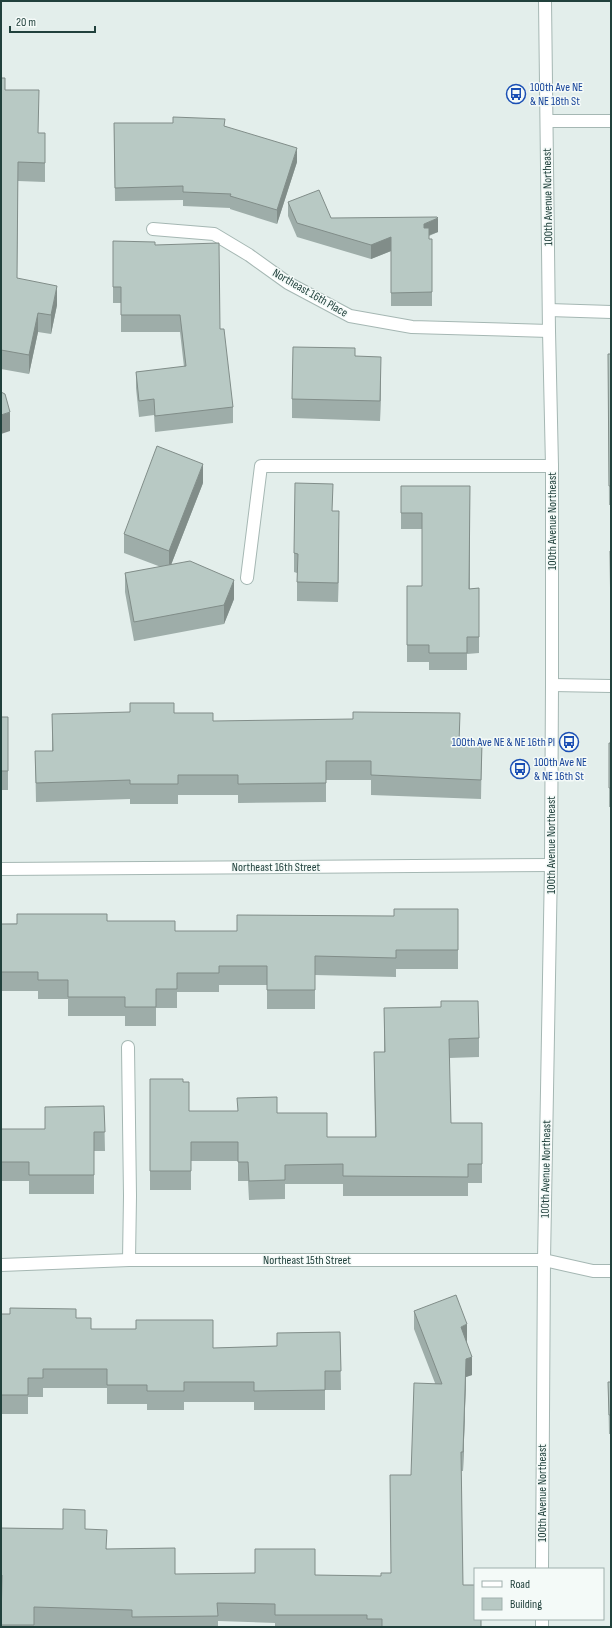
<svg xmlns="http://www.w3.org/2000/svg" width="612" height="1628" font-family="'Sofia Sans Condensed',sans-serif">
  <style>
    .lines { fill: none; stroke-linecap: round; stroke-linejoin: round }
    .service-casing { stroke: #a5b7b3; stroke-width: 14 }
    .minor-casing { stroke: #a5b7b3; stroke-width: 14 }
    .tertiary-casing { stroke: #a5b7b3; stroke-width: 14 }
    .service { stroke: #fff; stroke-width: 12 }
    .minor { stroke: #fff; stroke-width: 12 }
    .tertiary { stroke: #fff; stroke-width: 12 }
    .wall { fill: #9eada9 }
    .shaded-wall { fill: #818d89 }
    .building { fill: #b8c9c4; stroke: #818d89 }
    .labels { text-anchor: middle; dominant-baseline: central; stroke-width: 3; stroke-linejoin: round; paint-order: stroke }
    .transit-label { font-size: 12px; fill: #164399; stroke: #f4faf8; text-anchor: start }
    .street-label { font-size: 12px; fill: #21413c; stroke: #f4faf8 }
  </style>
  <rect width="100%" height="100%" fill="#e3eeeb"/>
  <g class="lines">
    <defs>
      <path id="service" d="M 547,121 L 611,121
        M 128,1047 L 130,1196 L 129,1260"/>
      <path id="minor" d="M 153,229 L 214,234 L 249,255 L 288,283 L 350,316 L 412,327 L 549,331
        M 549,310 L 611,312
        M 247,578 L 261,466 L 552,466
        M 552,685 L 611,686
        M 1,869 L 551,865
        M 1,1265 L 129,1260 L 544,1260 L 593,1271 L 611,1271"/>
      <path id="tertiary" d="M 542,1569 L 544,1260 L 551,865 L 552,685 L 552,466 L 549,331 L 545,1
        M 542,1627 L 542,1619"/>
    </defs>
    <use href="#service" class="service-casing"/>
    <use href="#minor" class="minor-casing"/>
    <use href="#tertiary" class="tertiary-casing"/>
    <use href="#service" class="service"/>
    <use href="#minor" class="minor"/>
    <use href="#tertiary" class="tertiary"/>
  </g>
  <path class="wall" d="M 1,78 L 5,90 L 38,133 L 45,152 L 45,182 L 18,181 L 17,278 L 57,305 L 51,334 L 38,332 L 29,374 L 1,369 Z
    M 114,123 L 225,126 L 297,162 L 277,224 L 230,209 L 230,208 L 183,206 L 183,200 L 115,201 Z
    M 288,202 L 331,218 L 438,232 L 429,236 L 429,239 L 432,239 L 432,306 L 391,306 L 391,251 L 371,259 L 297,237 L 288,216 Z
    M 113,241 L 155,245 L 220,329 L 233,407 L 233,423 L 155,432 L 154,415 L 139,417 L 136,388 L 136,372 L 184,367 L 180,332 L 121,332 L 121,303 L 113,303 Z
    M 608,354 L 611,354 L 611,505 L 609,505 Z
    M 355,356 L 381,376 L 380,421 L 292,418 L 292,399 Z
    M 203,483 L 171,565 L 234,599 L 224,624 L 134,641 L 125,592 L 125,573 L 161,567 L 124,553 L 124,534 Z
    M 401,486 L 470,486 L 470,589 L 479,588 L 479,653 L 467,654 L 467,670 L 429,670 L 429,662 L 407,662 L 407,586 L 422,586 L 422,529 L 401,529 Z
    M 333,511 L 339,530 L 338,602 L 297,601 L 297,573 L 294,572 L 294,553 Z
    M 610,551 L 611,551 L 611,643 L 610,570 Z
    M 174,713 L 213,721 L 459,743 L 482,744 L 481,799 L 371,795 L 371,780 L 326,780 L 326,802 L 238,803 L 238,795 L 178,795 L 178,804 L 130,804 L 130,799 L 36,802 L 35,751 L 52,751 L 52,714 Z
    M 1,717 L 8,717 L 8,790 L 1,790 Z
    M 609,743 L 611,743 L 611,807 L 609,807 Z
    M 458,909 L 458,969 L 396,969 L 396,977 L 315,975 L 315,1009 L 267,1009 L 267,985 L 219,985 L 219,992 L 177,992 L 177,1008 L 156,1008 L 156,1026 L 125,1026 L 125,1016 L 68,1016 L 68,999 L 38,999 L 38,991 L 1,991 L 1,924 L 107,921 L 175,931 L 237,931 L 394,916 Z
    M 441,1001 L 479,1038 L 479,1057 L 449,1058 L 451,1123 L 482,1123 L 482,1183 L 468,1183 L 468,1196 L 343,1196 L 343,1184 L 285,1184 L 285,1199 L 249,1200 L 248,1181 L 238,1181 L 238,1161 L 191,1161 L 191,1190 L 150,1190 L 150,1079 L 183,1082 L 189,1111 L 277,1113 L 327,1137 L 375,1137 L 374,1052 L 384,1052 L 384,1008 L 441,1007 Z
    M 104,1106 L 105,1151 L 94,1151 L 94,1194 L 29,1194 L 29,1181 L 1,1181 L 1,1129 L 45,1129 Z
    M 414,1311 L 467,1343 L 466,1343 L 472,1375 L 466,1377 L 463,1471 L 461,1471 L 463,1585 L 481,1627 L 275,1627 L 275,1623 L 218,1621 L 218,1627 L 78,1627 L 34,1626 L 34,1627 L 1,1627 L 2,1593 L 1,1593 L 1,1528 L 85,1529 L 107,1549 L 175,1574 L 381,1576 L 391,1573 L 411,1475 L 435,1383 L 414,1329 Z
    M 1,1314 L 76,1318 L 91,1329 L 213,1348 L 277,1346 L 340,1332 L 341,1390 L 325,1390 L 325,1410 L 254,1410 L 254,1402 L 184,1402 L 184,1410 L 147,1410 L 147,1404 L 107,1404 L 107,1388 L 43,1388 L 43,1397 L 28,1397 L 28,1414 L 1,1414 Z
    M 608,1382 L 611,1382 L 611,1434 L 609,1434 Z
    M 610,1557 L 611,1557 L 611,1587 L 610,1576 Z"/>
  <path class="shaded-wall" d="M 297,148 L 297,162 L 277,224 L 277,210 Z
    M 438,218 L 438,232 L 424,237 L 424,224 Z
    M 391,237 L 391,251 L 371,259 L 371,245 Z
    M 57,286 L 57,305 L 51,334 L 51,315 Z
    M 38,313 L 38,332 L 29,374 L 29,355 Z
    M 381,357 L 381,376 L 380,421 L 380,401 Z
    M 10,412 L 10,431 L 1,434 L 1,415 Z
    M 203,464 L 203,483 L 169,570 L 169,551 Z
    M 339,511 L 339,530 L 338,602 L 338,583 Z
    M 234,580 L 234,599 L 224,624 L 224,605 Z
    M 467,1324 L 467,1343 L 461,1346 L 461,1327 Z
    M 472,1357 L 472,1375 L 466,1377 L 463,1471 L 463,1452 L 466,1359 Z"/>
  <path class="building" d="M 1,78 L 5,78 L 5,90 L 39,90 L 38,133 L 45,133 L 45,163 L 18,162 L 17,278 L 57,286 L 51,315 L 38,313 L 29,355 L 1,350 Z
    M 173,117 L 225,119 L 224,126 L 297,148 L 277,210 L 230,196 L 231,194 L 183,192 L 183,186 L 115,188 L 114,123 L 173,123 Z
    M 319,190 L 331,218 L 437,217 L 438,218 L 424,224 L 424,228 L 429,228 L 429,239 L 432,239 L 432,292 L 391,293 L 391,237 L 371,245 L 297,223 L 288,202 Z
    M 113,241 L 155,242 L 155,245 L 219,243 L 220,329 L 224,329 L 233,407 L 155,416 L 154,399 L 139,401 L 136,372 L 186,366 L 180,315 L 121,315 L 121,287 L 113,287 Z
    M 293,347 L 355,348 L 355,356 L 381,357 L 380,401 L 292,399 Z
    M 608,354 L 611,354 L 611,486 L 609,486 Z
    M 1,392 L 5,394 L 10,412 L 1,415 Z
    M 157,446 L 203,464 L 169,551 L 124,534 Z
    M 295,483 L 333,484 L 332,511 L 339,511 L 338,583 L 297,582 L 298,554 L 294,553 Z
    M 401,486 L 470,486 L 469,589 L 479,588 L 479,637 L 467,637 L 467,653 L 429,653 L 429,645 L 407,645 L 407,586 L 422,586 L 422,513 L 401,513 Z
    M 610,551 L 611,551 L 611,624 Z
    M 190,561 L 234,580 L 224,605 L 134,622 L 125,573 Z
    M 130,703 L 174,703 L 174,713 L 213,713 L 213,721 L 353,719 L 353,712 L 460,713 L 459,743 L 482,744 L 481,780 L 371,775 L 371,761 L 326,761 L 326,783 L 238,784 L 238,775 L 178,775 L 178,784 L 130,784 L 130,780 L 36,783 L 35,751 L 53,751 L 52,714 L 130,712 Z
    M 1,717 L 8,717 L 8,771 L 1,771 Z
    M 609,743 L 611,743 L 611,788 L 609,788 Z
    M 394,909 L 458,909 L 458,950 L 396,950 L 396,958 L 315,956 L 315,990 L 267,990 L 267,966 L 219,966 L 219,973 L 177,973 L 177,989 L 156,989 L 156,1007 L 125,1007 L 125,997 L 68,997 L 68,980 L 38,980 L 38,972 L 1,972 L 1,924 L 17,924 L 17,914 L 107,914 L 107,921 L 175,921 L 175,931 L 237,931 L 237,915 L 394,916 Z
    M 441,1001 L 478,1001 L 479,1038 L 449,1039 L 451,1123 L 482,1123 L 482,1164 L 468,1164 L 468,1177 L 343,1176 L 343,1164 L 285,1165 L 285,1180 L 249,1181 L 248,1162 L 238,1162 L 238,1142 L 191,1142 L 191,1171 L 150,1171 L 150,1079 L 183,1079 L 183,1082 L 189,1082 L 189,1111 L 238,1111 L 237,1098 L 277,1097 L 277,1113 L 327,1113 L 327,1137 L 376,1137 L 374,1052 L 385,1052 L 384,1008 L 441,1007 Z
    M 104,1106 L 105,1132 L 94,1132 L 94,1175 L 29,1175 L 29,1162 L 1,1162 L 1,1129 L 45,1129 L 45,1107 Z
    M 456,1295 L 467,1324 L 461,1327 L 472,1357 L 466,1359 L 463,1452 L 461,1452 L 463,1585 L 475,1585 L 475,1619 L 481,1619 L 481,1627 L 382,1627 L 382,1619 L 367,1619 L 367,1615 L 275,1615 L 275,1604 L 217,1603 L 218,1616 L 132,1617 L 132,1610 L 34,1607 L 34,1625 L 1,1625 L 2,1575 L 1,1575 L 1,1528 L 63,1529 L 63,1509 L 85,1510 L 85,1529 L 107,1530 L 106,1549 L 175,1548 L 175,1574 L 255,1573 L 255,1549 L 315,1549 L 315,1575 L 381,1576 L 381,1573 L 391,1573 L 390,1475 L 411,1475 L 414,1383 L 442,1384 L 414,1311 Z
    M 10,1308 L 76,1309 L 76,1318 L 91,1318 L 91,1329 L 136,1329 L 136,1320 L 213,1320 L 213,1348 L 277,1346 L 277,1333 L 340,1332 L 341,1371 L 325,1371 L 325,1390 L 254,1391 L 254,1382 L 184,1382 L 184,1391 L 147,1391 L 147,1385 L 107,1385 L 107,1369 L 43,1369 L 43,1378 L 28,1378 L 28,1395 L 1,1395 L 1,1314 L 10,1314 Z
    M 608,1382 L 611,1382 L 611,1415 L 609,1415 Z"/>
  <defs>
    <symbol id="bus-ring" viewBox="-11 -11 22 22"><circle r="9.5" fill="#f4faf8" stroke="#1a4fb4" stroke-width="1.5"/><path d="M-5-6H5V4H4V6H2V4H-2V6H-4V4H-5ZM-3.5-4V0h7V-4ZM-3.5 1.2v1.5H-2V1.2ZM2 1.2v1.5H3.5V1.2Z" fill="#1a4fb4"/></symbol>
  </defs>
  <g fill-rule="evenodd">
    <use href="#bus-ring" x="505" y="83" width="22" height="22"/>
    <use href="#bus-ring" x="558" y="731" width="22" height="22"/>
    <use href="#bus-ring" x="509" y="758" width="22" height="22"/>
  </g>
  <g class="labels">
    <g class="transit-label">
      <text x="530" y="87">100th Ave NE<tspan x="530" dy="14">&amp; NE 18th St</tspan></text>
      <text x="555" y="742" text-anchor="end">100th Ave NE &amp; NE 16th Pl</text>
      <text x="534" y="762">100th Ave NE<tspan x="534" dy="14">&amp; NE 16th St</tspan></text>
    </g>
    <g class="street-label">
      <text transform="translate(548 197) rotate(-91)">100th Avenue Northeast</text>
      <text transform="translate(310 293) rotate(30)">Northeast 16th Place</text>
      <text transform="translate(552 521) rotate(-90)">100th Avenue Northeast</text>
      <text transform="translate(551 845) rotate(-90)">100th Avenue Northeast</text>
      <text x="276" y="867">Northeast 16th Street</text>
      <text transform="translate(546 1169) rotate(-89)">100th Avenue Northeast</text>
      <text x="307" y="1260">Northeast 15th Street</text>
      <text transform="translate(542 1493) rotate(-90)">100th Avenue Northeast</text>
    </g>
  </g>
  <rect width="612" height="1628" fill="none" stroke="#21413c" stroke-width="4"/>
  <rect x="474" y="1568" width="130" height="52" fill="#f4faf8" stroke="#a0b0ad"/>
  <rect x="482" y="1581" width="20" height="6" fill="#ffffff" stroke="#a0b0ad"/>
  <text x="510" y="1588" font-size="12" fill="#21413c">Road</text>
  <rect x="482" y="1598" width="20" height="12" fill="#b8c9c4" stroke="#a0b0ad"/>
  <text x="510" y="1608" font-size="12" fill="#21413c">Building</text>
  <path d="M10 26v6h85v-6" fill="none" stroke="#21413c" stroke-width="2"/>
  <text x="16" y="26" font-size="12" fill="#21413c" stroke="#f4faf8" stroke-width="3" paint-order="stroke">20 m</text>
</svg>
